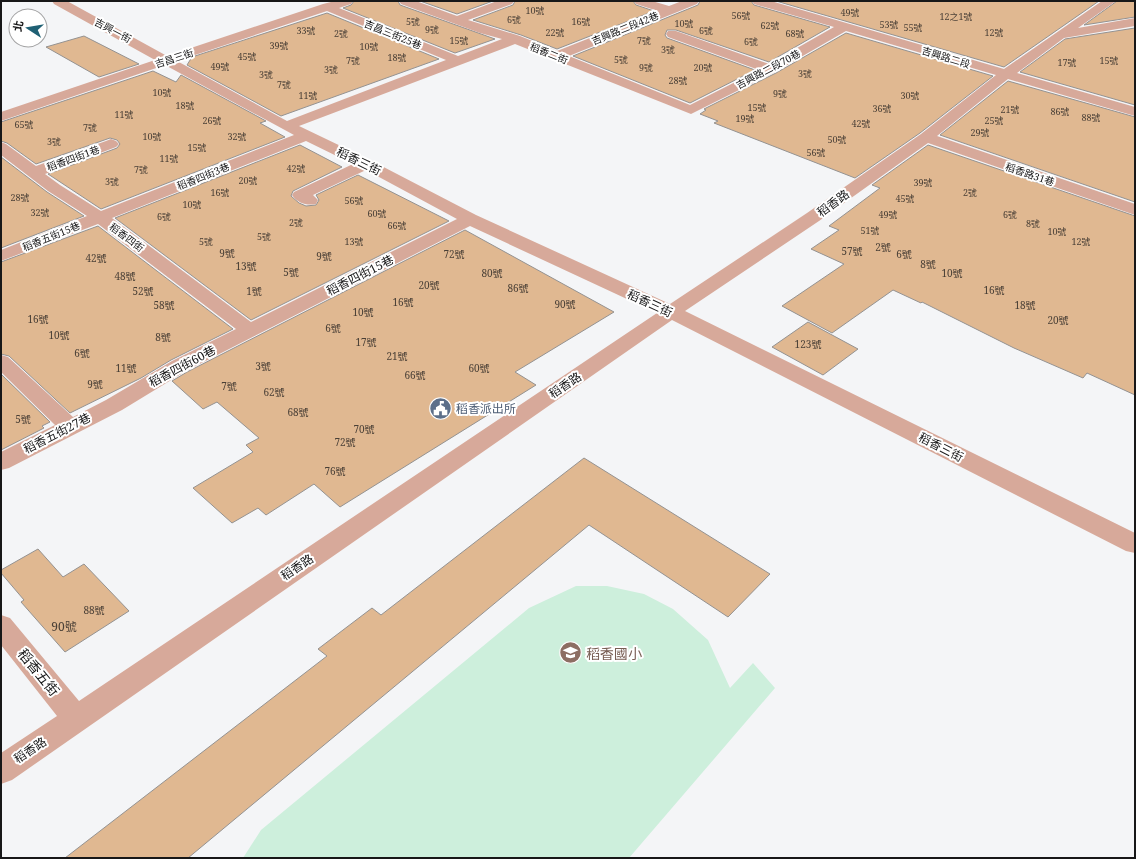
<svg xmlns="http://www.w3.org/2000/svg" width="1136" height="859" font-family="'Noto Serif','Noto Sans TC',serif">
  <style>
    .green { fill: #cdefdc }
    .building { fill: #e0b891; stroke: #949291 }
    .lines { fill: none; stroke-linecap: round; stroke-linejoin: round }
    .minor { fill: #d7a99a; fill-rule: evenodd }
    .labels { text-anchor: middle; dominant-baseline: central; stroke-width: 4; stroke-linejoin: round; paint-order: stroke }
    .far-number-label { font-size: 9px; fill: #493f36 }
    .far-street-label { font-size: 10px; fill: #171718; stroke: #fff }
    .number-label { font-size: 10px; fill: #493f36 }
    .street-label { font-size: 12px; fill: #171718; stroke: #fff }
    .service-label { font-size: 12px; fill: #4e5e75; stroke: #fff; text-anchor: start }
    .near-number-label { font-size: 12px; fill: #493f36 }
    .near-education-label { font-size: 14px; fill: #785e54; stroke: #fff; text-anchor: start }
    .near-street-label { font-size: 14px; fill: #171718; stroke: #fff }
  </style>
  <rect width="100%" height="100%" fill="#f4f5f7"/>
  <path class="green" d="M 576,586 L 607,586 L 644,594 L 673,609 L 708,640 L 730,688 L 753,663 L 775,688 L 629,858 L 243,858 L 261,830 L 529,608 Z"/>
  <path class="building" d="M 354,1 L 398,1 L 400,5 L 495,39 L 455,53 L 343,8 L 351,5 Z
    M 420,1 L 493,1 L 457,14 Z
    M 515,1 L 633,1 L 636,5 L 654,11 L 557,49 L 521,35 L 473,20 L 513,5 Z
    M 700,1 L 751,1 L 754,5 L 830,27 L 769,62 L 676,30 L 667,30 L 665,35 L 667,38 L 755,70 L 690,103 L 573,56 L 698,5 Z
    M 776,1 L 1099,1 L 1004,67 Z
    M 1117,1 L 1135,1 L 1135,17 L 1084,25 Z
    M 327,13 L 439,59 L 281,116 L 187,65 L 192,57 Z
    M 1135,28 L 1135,105 L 1020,72 L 1065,39 Z
    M 846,33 L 993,76 L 920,133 L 855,178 L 714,123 L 718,121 L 700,114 L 706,110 L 704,109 L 776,73 Z
    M 84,36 L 139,64 L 99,77 L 46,47 Z
    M 153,71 L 176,82 L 181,75 L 266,121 L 260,123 L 285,137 L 101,209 L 48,174 L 117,148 L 120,144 L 117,140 L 110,138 L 36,164 L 7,143 L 1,141 L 1,122 Z
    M 1008,81 L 1135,117 L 1135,202 L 940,135 Z
    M 300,145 L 342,167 L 293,191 L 291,196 L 299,203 L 306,206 L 316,205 L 319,200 L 316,195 L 358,175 L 449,221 L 251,320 L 115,218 Z
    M 928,145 L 1135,216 L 1135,395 L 1087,373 L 1083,378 L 1014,348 L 922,302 L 921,303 L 893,290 L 832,333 L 782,306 L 844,264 L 811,249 L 839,230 L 829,226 L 880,188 L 872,185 Z
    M 1,157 L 47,192 L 84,216 L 1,248 Z
    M 98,226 L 233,329 L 171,360 L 141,378 L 70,413 L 9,356 L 1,354 L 1,262 Z
    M 465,230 L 614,312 L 515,372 L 536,385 L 340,507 L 314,484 L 266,515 L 258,508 L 232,523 L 193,488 L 253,452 L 246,445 L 259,438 L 217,402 L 203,409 L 172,381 L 187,372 Z
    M 808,322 L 858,349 L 823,375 L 772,347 Z
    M 1,374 L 50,422 L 42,426 L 44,428 L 1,450 Z
    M 584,458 L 770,574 L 728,617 L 589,525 L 188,858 L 65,858 L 327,656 L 318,649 L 372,608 L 381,615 Z
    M 38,549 L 63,577 L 84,564 L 129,611 L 65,652 L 21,602 L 24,600 L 1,573 L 1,570 Z"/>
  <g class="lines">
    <path class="minor" d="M 52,1 L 67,1 L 167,56 L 323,4 L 335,1 L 353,1 L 351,4 L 339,8 L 458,56 L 502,39 L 480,33 L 401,4 L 399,1 L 416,1 L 457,16 L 497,1 L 514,1 L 512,4 L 468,20 L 520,36 L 557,51 L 658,11 L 636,4 L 634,1 L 652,1 L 669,6 L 682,1 L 699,1 L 697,4 L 569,56 L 690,105 L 759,70 L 668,37 L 666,34 L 668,31 L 676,31 L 769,64 L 834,27 L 754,4 L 752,1 L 771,1 L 1004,69 L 1102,1 L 1116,1 L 1078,28 L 1135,18 L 1135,26 L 1064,38 L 1017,73 L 1135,107 L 1135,116 L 1008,79 L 937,136 L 1135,204 L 1135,215 L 928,143 L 819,221 L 685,311 L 1135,533 L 1135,553 L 1126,551 L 672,320 L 12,780 L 1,784 L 1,753 L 57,716 L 1,645 L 1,615 L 10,618 L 79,701 L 657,313 L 470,226 L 186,371 L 122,410 L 9,468 L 1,470 L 1,452 L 55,425 L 1,372 L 1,355 L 8,357 L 73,417 L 106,400 L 172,361 L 236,329 L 98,224 L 1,261 L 1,250 L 87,216 L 48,191 L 1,155 L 1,142 L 6,144 L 36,166 L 106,141 L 111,139 L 116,141 L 119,144 L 116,147 L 45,174 L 60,185 L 101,211 L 294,135 L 165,65 L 1,121 L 1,112 L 155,60 L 54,4 ZM 327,11 L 446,60 L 287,121 L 177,61 ZM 846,31 L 996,75 L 921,134 L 807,213 L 670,304 L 476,215 L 372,161 L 299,126 L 515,44 L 691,114 L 775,72 ZM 306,141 L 353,164 L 294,192 L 292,195 C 297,203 307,206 316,204 L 318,200 L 313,195 L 366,170 L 457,219 L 251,322 L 112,218 Z"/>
  </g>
  <defs>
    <symbol id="civic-disc" viewBox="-11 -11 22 22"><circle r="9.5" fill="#5c6f8a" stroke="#fff"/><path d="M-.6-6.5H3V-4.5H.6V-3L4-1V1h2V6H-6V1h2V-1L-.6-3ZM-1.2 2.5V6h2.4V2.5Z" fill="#fff"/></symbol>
    <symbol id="school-disc" viewBox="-11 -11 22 22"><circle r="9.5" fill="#8d6e63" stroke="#fff"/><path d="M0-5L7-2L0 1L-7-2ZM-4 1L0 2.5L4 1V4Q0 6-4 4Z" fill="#fff"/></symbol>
  </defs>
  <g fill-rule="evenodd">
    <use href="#civic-disc" x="428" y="396" width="25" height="25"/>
    <use href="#school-disc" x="558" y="640" width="25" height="25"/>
  </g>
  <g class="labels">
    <g class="far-number-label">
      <text x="535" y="10">10號</text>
      <text x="850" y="12">49號</text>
      <text x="741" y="15">56號</text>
      <text x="956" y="16">12之1號</text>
      <text x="514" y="19">6號</text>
      <text x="413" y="21">5號</text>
      <text x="581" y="21">16號</text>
      <text x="684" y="23">10號</text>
      <text x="889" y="24">53號</text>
      <text x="770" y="25">62號</text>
      <text x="913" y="27">55號</text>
      <text x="432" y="29">9號</text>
      <text x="306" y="30">33號</text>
      <text x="706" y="30">6號</text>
      <text x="555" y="32">22號</text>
      <text x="994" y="32">12號</text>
      <text x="341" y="33">2號</text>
      <text x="795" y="33">68號</text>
      <text x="459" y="40">15號</text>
      <text x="644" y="40">7號</text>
      <text x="751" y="41">6號</text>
      <text x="279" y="45">39號</text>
      <text x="369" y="46">10號</text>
      <text x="668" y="49">3號</text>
      <text x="247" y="56">45號</text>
      <text x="397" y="57">18號</text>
      <text x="621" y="59">5號</text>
      <text x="353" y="60">7號</text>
      <text x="1109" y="60">15號</text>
      <text x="1067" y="62">17號</text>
      <text x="220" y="66">49號</text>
      <text x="646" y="67">9號</text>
      <text x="703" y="67">20號</text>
      <text x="331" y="69">3號</text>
      <text x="805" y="73">3號</text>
      <text x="266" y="74">3號</text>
      <text x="678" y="80">28號</text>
      <text x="284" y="84">7號</text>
      <text x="162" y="92">10號</text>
      <text x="780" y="93">9號</text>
      <text x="308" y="95">11號</text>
      <text x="910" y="95">30號</text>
      <text x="185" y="105">18號</text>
      <text x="757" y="107">15號</text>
      <text x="882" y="108">36號</text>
      <text x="1010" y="109">21號</text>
      <text x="1060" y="111">86號</text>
      <text x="124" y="114">11號</text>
      <text x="1091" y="117">88號</text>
      <text x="745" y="118">19號</text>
      <text x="212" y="120">26號</text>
      <text x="994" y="120">25號</text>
      <text x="861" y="123">42號</text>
      <text x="24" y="124">65號</text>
      <text x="90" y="127">7號</text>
      <text x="980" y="132">29號</text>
      <text x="152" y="136">10號</text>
      <text x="237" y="136">32號</text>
      <text x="837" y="139">50號</text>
      <text x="54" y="141">3號</text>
      <text x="197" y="147">15號</text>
      <text x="816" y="152">56號</text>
      <text x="169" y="158">11號</text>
      <text x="296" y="168">42號</text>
      <text x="141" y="169">7號</text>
      <text x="248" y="180">20號</text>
      <text x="112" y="181">3號</text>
      <text x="923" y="182">39號</text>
      <text x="220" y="192">16號</text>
      <text x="970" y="192">2號</text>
      <text x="20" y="197">28號</text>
      <text x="905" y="198">45號</text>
      <text x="354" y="200">56號</text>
      <text x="192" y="204">10號</text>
      <text x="40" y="212">32號</text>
      <text x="377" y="213">60號</text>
      <text x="888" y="214">49號</text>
      <text x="1010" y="214">6號</text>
      <text x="164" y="216">6號</text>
      <text x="296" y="222">2號</text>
      <text x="1033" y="223">8號</text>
      <text x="397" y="225">66號</text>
      <text x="870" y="230">51號</text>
      <text x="1057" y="231">10號</text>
      <text x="264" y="236">5號</text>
      <text x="206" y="241">5號</text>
      <text x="354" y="241">13號</text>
      <text x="1081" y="241">12號</text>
    </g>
    <g class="far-street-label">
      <text transform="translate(625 28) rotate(-22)">吉興路二段42巷</text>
      <text transform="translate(113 30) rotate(28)">吉興一街</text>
      <text transform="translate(393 34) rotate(22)">吉昌三街25巷</text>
      <text transform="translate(549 53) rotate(22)">稻香二街</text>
      <text transform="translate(946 57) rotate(17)">吉興路二段</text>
      <text transform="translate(174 58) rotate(-18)">吉昌三街</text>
      <text transform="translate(768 69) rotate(-28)">吉興路二段70巷</text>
      <text transform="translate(73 158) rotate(-20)">稻香四街1巷</text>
      <text transform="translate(1030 174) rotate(19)">稻香路31巷</text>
      <text transform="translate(203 176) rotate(-22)">稻香四街3巷</text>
      <text transform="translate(51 236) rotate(-22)">稻香五街15巷</text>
      <text transform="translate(127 237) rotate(37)">稻香四街</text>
    </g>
    <g class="number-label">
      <text x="883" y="247">2號</text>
      <text x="852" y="251">57號</text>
      <text x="227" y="253">9號</text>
      <text x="454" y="254">72號</text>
      <text x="904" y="254">6號</text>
      <text x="324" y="256">9號</text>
      <text x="96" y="258">42號</text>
      <text x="928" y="264">8號</text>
      <text x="246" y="266">13號</text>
      <text x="291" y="272">5號</text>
      <text x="492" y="273">80號</text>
      <text x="952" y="273">10號</text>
      <text x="125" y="276">48號</text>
      <text x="429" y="285">20號</text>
      <text x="518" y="288">86號</text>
      <text x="994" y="290">16號</text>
      <text x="143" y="291">52號</text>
      <text x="254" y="291">1號</text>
      <text x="403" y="302">16號</text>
      <text x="565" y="304">90號</text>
      <text x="164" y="305">58號</text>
      <text x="1025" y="305">18號</text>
      <text x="363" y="312">10號</text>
      <text x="38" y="319">16號</text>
      <text x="1058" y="320">20號</text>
      <text x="333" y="328">6號</text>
      <text x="59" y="335">10號</text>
      <text x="163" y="337">8號</text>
      <text x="366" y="342">17號</text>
      <text x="808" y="344">123號</text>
      <text x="82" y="353">6號</text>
      <text x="397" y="356">21號</text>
      <text x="263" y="366">3號</text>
      <text x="126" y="368">11號</text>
      <text x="479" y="368">60號</text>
      <text x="415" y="375">66號</text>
      <text x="95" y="384">9號</text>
      <text x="229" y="386">7號</text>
      <text x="274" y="392">62號</text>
      <text x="298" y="412">68號</text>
      <text x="23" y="419">5號</text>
      <text x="364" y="429">70號</text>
      <text x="345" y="442">72號</text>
      <text x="335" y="471">76號</text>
      <text x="94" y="610">88號</text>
    </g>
    <g class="street-label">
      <text transform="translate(359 161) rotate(26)">稻香三街</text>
      <text transform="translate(833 203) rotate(-36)">稻香路</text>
      <text transform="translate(360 275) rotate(-27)">稻香四街15巷</text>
      <text transform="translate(650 303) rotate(25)">稻香三街</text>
      <text transform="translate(182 366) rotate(-28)">稻香四街60巷</text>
      <text transform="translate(565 385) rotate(-34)">稻香路</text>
      <text transform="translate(57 433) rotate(-27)">稻香五街27巷</text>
      <text transform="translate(941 447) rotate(27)">稻香三街</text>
      <text transform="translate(297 567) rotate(-34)">稻香路</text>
      <text transform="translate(30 750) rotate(-34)">稻香路</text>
    </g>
    <g class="service-label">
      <text x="456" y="408">稻香派出所</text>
    </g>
    <g class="near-number-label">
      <text x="64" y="626">90號</text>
    </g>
    <g class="near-education-label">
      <text x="586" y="653">稻香國小</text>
    </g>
    <g class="near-street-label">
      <text transform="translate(39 672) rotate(51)">稻香五街</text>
    </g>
  </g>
  <rect width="1136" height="859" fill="none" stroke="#171718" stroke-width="4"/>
  <g transform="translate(28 28) rotate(282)"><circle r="19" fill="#ffffff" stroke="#a2a2a3"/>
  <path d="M0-3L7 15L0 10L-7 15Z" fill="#1f6074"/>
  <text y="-6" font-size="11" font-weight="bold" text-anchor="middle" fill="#171718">北</text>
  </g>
</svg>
